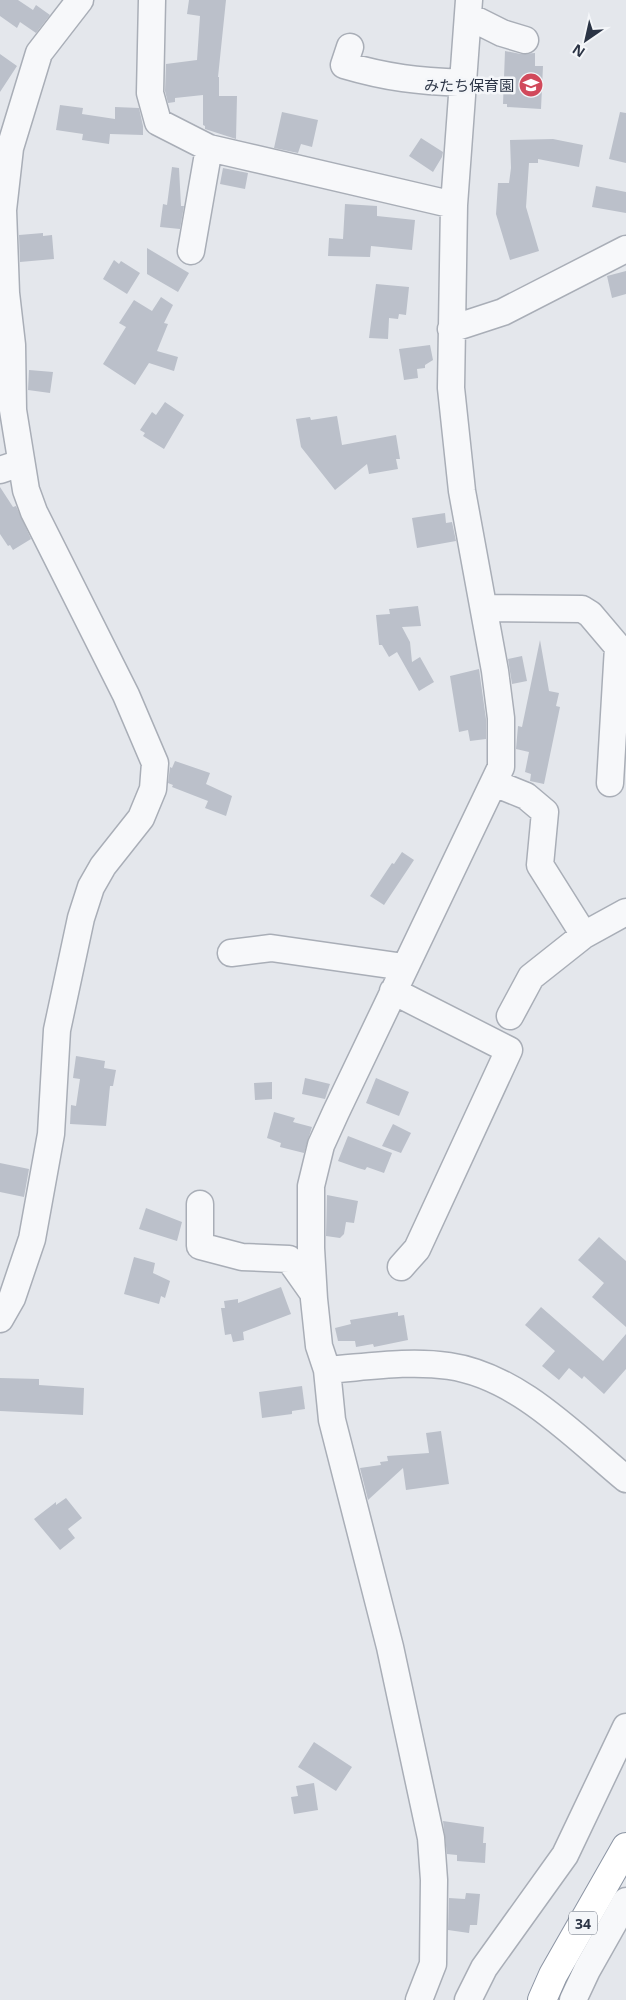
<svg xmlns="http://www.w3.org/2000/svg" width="626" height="2000" font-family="'Noto Sans','Noto Sans JP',sans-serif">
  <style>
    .building { fill: #bbc0ca }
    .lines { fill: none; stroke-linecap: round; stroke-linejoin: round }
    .minor-casing { stroke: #a9aeb7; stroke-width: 29 }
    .highway-casing { stroke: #8b94a3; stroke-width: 30 }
    .minor { stroke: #f7f8fa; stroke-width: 26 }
    .highway { stroke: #fff; stroke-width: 28 }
    .labels { text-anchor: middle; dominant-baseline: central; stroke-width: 5; stroke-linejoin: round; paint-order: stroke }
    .shield { fill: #f4f6f9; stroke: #676e7b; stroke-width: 1 }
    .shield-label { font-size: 14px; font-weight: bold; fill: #2b3445 }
    .poi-label { font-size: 15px; fill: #2b3445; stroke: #f4f6f9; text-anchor: end }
  </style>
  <rect width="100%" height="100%" fill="#e4e7ec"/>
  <path class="building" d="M 0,0 L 18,0 L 33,10 L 36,5 L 50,15 L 36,33 L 20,22 L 17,28 L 0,16 Z
    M 189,0 L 226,0 L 218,77 L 219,77 L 219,96 L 237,96 L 236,139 L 205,129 L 205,126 L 203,125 L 203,95 L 175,98 L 175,102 L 168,103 L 165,91 L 166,64 L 197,60 L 200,16 L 187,14 Z
    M 505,51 L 521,54 L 535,53 L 535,66 L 543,66 L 541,109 L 507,107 L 507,104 L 503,104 Z
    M 0,54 L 17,66 L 0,92 Z
    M 60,105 L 83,108 L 82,114 L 115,119 L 115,107 L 139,108 L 143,126 L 143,135 L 110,134 L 109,144 L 82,140 L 83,134 L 56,130 Z
    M 282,112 L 318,120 L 312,147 L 301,144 L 298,153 L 274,148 Z
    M 620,112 L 626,113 L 626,163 L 609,159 Z
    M 421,138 L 443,152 L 442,157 L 433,172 L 409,156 Z
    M 553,139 L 583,145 L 579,167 L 538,159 L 538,163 L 529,163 L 526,207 L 539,251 L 510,260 L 496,214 L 498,183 L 509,183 L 511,168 L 510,140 Z
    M 172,167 L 179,168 L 181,206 L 184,206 L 180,229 L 160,227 L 163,204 L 167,205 Z
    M 223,168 L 248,173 L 245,189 L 220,184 Z
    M 596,186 L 626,192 L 626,213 L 592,207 Z
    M 345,204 L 377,206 L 377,216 L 415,220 L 412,250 L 371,246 L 370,257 L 328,256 L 329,238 L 343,239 Z
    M 43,233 L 43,236 L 52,235 L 54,259 L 20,262 L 19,235 Z
    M 147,248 L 189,273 L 178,292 L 147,274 Z
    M 114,260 L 119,264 L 121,261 L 140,273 L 127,294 L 103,279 Z
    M 626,271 L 626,294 L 612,298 L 607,276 Z
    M 376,284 L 409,287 L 406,315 L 399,314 L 398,319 L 389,318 L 388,339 L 369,338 Z
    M 161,297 L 173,305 L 164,323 L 168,324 L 157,351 L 178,357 L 174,371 L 149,363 L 135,385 L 103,364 L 126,327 L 119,323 L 134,300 L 152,311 Z
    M 430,345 L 433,360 L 425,365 L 425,368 L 417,369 L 418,378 L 404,380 L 399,349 Z
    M 29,370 L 53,372 L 50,393 L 28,390 Z
    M 165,402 L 184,415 L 164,449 L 143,436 L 145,433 L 140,430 L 152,412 L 156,415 Z
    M 337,416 L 342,445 L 396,435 L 400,459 L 396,459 L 398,469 L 369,474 L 367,464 L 335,490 L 301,447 L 296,419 L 310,417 L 311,420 Z
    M 0,487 L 13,507 L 16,506 L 31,539 L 13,550 L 10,545 L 8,546 L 0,534 Z
    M 445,513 L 446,523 L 452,522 L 456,541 L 417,548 L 412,518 Z
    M 418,606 L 421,626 L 402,627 L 410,642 L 412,662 L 420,657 L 434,682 L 419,691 L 397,652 L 389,657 L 382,645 L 379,645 L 376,615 L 390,614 L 389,609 Z
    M 540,640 L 549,691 L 559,693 L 556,706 L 560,707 L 544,784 L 530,781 L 531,774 L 525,772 L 529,752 L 516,749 L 518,726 L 522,727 Z
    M 522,656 L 527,681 L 512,684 L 508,659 Z
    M 479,669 L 486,719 L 486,739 L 470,741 L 468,730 L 459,732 L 450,676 Z
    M 175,761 L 210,773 L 206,784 L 232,796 L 226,816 L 205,808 L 208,801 L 172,787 L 173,785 L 168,783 L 170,767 L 172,768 Z
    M 402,852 L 414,860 L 384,905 L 370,896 L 392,863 L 394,864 Z
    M 76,1056 L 105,1061 L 104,1068 L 116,1070 L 113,1086 L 110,1086 L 106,1126 L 70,1124 L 71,1105 L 76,1106 L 80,1079 L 73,1078 Z
    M 305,1078 L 330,1084 L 325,1099 L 302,1094 Z
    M 376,1078 L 409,1092 L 399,1116 L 366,1103 Z
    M 272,1082 L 272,1099 L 255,1100 L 254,1083 Z
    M 274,1112 L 295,1118 L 293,1122 L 312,1127 L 304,1153 L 280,1147 L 281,1143 L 267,1138 Z
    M 393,1124 L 411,1133 L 401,1153 L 382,1146 Z
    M 348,1136 L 392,1153 L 384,1173 L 367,1167 L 365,1170 L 358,1168 L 338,1161 Z
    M 0,1163 L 29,1169 L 24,1197 L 0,1192 Z
    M 327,1195 L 358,1201 L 354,1223 L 346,1222 L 344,1234 L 340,1238 L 326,1236 Z
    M 146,1208 L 182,1222 L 177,1241 L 139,1229 Z
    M 599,1237 L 626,1261 L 626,1327 L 592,1297 L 604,1283 L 578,1260 Z
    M 134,1257 L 155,1263 L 153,1273 L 170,1281 L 165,1298 L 161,1296 L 159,1304 L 124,1294 Z
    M 281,1287 L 291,1314 L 243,1332 L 244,1340 L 233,1342 L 231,1334 L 225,1335 L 221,1308 L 225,1308 L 224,1301 L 238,1299 L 238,1303 Z
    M 541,1307 L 603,1361 L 626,1334 L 626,1369 L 604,1394 L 584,1376 L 582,1379 L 569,1368 L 559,1380 L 542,1366 L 555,1351 L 525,1325 Z
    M 398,1312 L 398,1316 L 404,1315 L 408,1340 L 374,1347 L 373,1344 L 356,1347 L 355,1341 L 338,1341 L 335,1328 L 351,1324 L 350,1320 Z
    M 0,1378 L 39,1379 L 39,1385 L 84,1388 L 83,1415 L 0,1411 Z
    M 302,1386 L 305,1409 L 292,1411 L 292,1414 L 262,1418 L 259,1392 Z
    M 441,1431 L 449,1484 L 406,1490 L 403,1468 L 368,1500 L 360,1468 L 381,1465 L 380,1462 L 388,1461 L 387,1456 L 429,1453 L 426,1433 Z
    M 66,1498 L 82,1518 L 68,1529 L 75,1538 L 60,1550 L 34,1519 L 56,1502 L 56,1505 Z
    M 314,1742 L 352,1767 L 336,1791 L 298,1767 Z
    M 314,1783 L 318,1810 L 294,1814 L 291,1797 L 298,1796 L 296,1786 Z
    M 443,1821 L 484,1827 L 483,1843 L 486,1843 L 485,1863 L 457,1861 L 457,1855 L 447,1854 Z
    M 466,1893 L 480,1894 L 477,1925 L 470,1925 L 469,1933 L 448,1930 L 449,1898 L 465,1899 Z"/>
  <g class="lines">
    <defs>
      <path id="minor" d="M 152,0 L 150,93 L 158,122 L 209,148 L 454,205
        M 468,16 L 502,33 L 525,40
        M 350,47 L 344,65 C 388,78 418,81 463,83
        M 191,251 L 209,148
        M 451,329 L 503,312 L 626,249
        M 0,470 L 21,463
        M 484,608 L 582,609 L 590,614 L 618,647 L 610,783
        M 494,783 L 526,796 L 545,812 L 540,865 L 584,935 L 626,912
        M 231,953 L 271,948 L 404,967
        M 393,991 L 509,1050 L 417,1249 L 401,1267
        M 510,1016 L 531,977 L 584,935
        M 200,1204 L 200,1246 L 242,1257 L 289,1259 L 313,1293
        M 0,1319 L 12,1298 L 32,1239 L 51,1134 L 57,1030 L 81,918 L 91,887 L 103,866 L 141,818 L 153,789 L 155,763 L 126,695 L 34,512 L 26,490 L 13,410 L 12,345 L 6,293 L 3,210 L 10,148 L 39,53 L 80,0
        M 327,1370 C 367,1367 409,1360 449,1366 C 518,1376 574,1436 626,1479
        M 419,2000 L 433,1964 L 434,1880 L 431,1838 L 390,1647 L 332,1420 L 327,1370 L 319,1346 L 314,1299 L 311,1248 L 311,1186 L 321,1145 L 336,1112 L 501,767 L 501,718 L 495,671 L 462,491 L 451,388 L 454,205 L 469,0
        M 468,2000 L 484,1968 L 565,1855 L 626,1727
        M 573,2000 L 587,1970 L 626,1901"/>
      <path id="highway" d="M 542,2000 L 553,1975 L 626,1847"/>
    </defs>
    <use href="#minor" class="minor-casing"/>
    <use href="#highway" class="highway-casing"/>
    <use href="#minor" class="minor"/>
    <use href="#highway" class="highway"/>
  </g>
  <defs>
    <symbol id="school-disc" viewBox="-11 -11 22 22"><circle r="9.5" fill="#d1495b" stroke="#f4f6f9"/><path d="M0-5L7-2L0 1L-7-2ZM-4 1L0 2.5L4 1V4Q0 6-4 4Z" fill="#fff"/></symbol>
  </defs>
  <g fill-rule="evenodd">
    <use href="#school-disc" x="517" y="71" width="28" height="28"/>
  </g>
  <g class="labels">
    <rect class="shield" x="569" y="1911.5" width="28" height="23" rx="4"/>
    <g class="shield-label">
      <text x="583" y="1923">34</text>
    </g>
    <g class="poi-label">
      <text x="514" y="85">みたち保育園</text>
    </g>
  </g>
  <g transform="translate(586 40) rotate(214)" stroke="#f4f6f9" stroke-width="4" paint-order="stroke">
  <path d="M0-4L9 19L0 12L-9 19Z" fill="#2b3445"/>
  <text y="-8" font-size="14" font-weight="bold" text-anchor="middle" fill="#2b3445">N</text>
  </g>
</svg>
